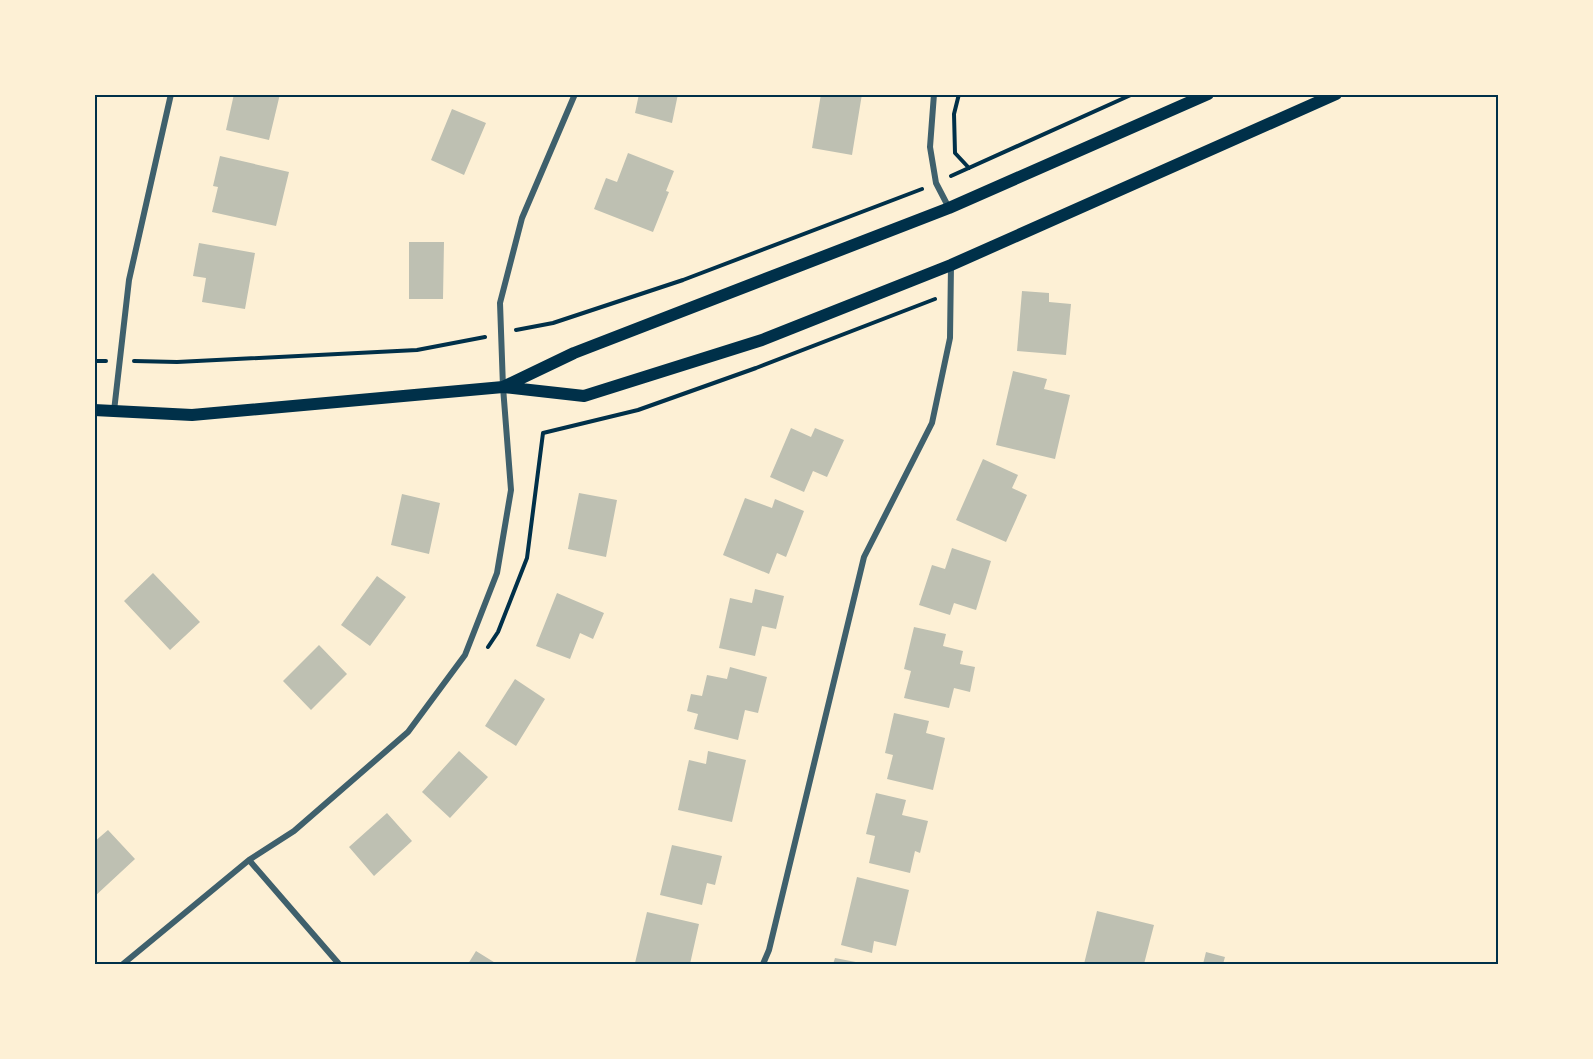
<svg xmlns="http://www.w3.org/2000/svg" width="1593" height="1059" font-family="Ubuntu,sans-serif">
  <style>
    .building { fill: #bec0b2 }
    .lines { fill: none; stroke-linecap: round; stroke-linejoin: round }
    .path { stroke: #003049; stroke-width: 4 }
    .minor { stroke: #3f606c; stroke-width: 6 }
    .secondary { stroke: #003049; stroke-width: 12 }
    .neatline { fill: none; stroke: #003049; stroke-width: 2 }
  </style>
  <rect width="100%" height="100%" fill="#fdf0d5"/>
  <path class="building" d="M 234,94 L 280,94 L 269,140 L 226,130 Z
    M 639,94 L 678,94 L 672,123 L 635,113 Z
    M 821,94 L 862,94 L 852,155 L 812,148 Z
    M 452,109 L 486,123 L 464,175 L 431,160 Z
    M 628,153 L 674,171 L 666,191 L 669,192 L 653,232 L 594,209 L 606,178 L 617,182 Z
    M 220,156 L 289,172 L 276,226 L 212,212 L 218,187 L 213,186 Z
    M 409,242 L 444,242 L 443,299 L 409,299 Z
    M 199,243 L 255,253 L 245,309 L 202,302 L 206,278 L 193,276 Z
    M 1022,291 L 1049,293 L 1049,302 L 1071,304 L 1066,355 L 1017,351 Z
    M 1013,371 L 1047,379 L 1044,389 L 1070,395 L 1055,459 L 996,445 Z
    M 791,428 L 811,437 L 815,428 L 844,440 L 827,477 L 813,471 L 804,492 L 770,477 Z
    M 983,459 L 1018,475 L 1012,488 L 1027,495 L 1006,542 L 956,520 Z
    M 579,493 L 617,500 L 606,557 L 568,549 Z
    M 402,494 L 440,503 L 429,554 L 391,545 Z
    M 745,498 L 772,508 L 775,499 L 804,511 L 786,557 L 777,553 L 769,574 L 723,555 Z
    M 952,548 L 991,561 L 976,610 L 954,603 L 950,615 L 919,605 L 932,565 L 945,569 Z
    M 153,573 L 200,622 L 170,650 L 124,601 Z
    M 377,576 L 406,597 L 370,646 L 341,625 Z
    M 755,589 L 784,596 L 776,629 L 762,626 L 755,656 L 719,648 L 730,598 L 752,603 Z
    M 557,593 L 604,613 L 593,639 L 580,633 L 570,659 L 536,646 Z
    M 914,627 L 946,634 L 943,646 L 963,651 L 960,664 L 975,667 L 970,692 L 954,688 L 949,708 L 904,698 L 911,671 L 904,669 Z
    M 319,645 L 347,674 L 311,710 L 283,681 Z
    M 730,667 L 767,677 L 758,713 L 745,710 L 738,740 L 694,729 L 698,714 L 687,711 L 691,694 L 702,696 L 707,675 L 727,679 Z
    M 515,679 L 545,699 L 516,746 L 485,726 Z
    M 894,713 L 929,721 L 926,733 L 945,738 L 933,790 L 887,779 L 893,755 L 885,753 Z
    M 459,751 L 488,777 L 450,818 L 422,792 Z
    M 708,751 L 746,760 L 732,822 L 678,810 L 689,760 L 706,764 Z
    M 876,793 L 906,800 L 902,815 L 928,821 L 920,853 L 915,851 L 910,873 L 869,863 L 875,836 L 866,834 Z
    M 387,813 L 412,841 L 374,876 L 349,847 Z
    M 108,830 L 135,859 L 94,897 L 94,842 Z
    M 672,845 L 722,856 L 715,885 L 707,883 L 702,905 L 660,895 Z
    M 857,877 L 909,890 L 896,946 L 874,941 L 872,953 L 841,945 Z
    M 1097,911 L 1154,925 L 1144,964 L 1084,964 Z
    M 647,912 L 699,924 L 690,964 L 635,963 Z
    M 476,951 L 497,964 L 468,964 Z
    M 1206,952 L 1225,957 L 1223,964 L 1203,964 Z
    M 835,958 L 861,963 L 861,964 L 833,964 Z"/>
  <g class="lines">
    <path class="path" d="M 959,94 L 954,114 L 955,153 L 969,168
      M 951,176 L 1133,94
      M 516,330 L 553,323 L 683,280 L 922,189
      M 94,361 L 106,361
      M 134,361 L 177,362 L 417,350 L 485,337
      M 488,647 L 498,632 L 527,558 L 543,433 L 638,410 L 756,368 L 935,299"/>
    <path class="minor" d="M 934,94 L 930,147 L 936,183 L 949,208
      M 114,411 L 129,280 L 171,94
      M 249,860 L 339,964
      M 123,964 L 249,860 L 294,831 L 408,732 L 465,655 L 497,573 L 511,490 L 503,387 L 500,303 L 522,218 L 575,94
      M 763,964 L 769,950 L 864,557 L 932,423 L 950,338 L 951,265"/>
    <path class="secondary" d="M 503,387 L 574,353 L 949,208 L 1208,94
      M 94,410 L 192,415 L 503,387 L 584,396 L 762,340 L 951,265 L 1336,94"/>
  </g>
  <rect width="1593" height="1059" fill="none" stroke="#fdf0d5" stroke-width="192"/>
  <rect x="96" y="96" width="1401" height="867" class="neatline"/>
</svg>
